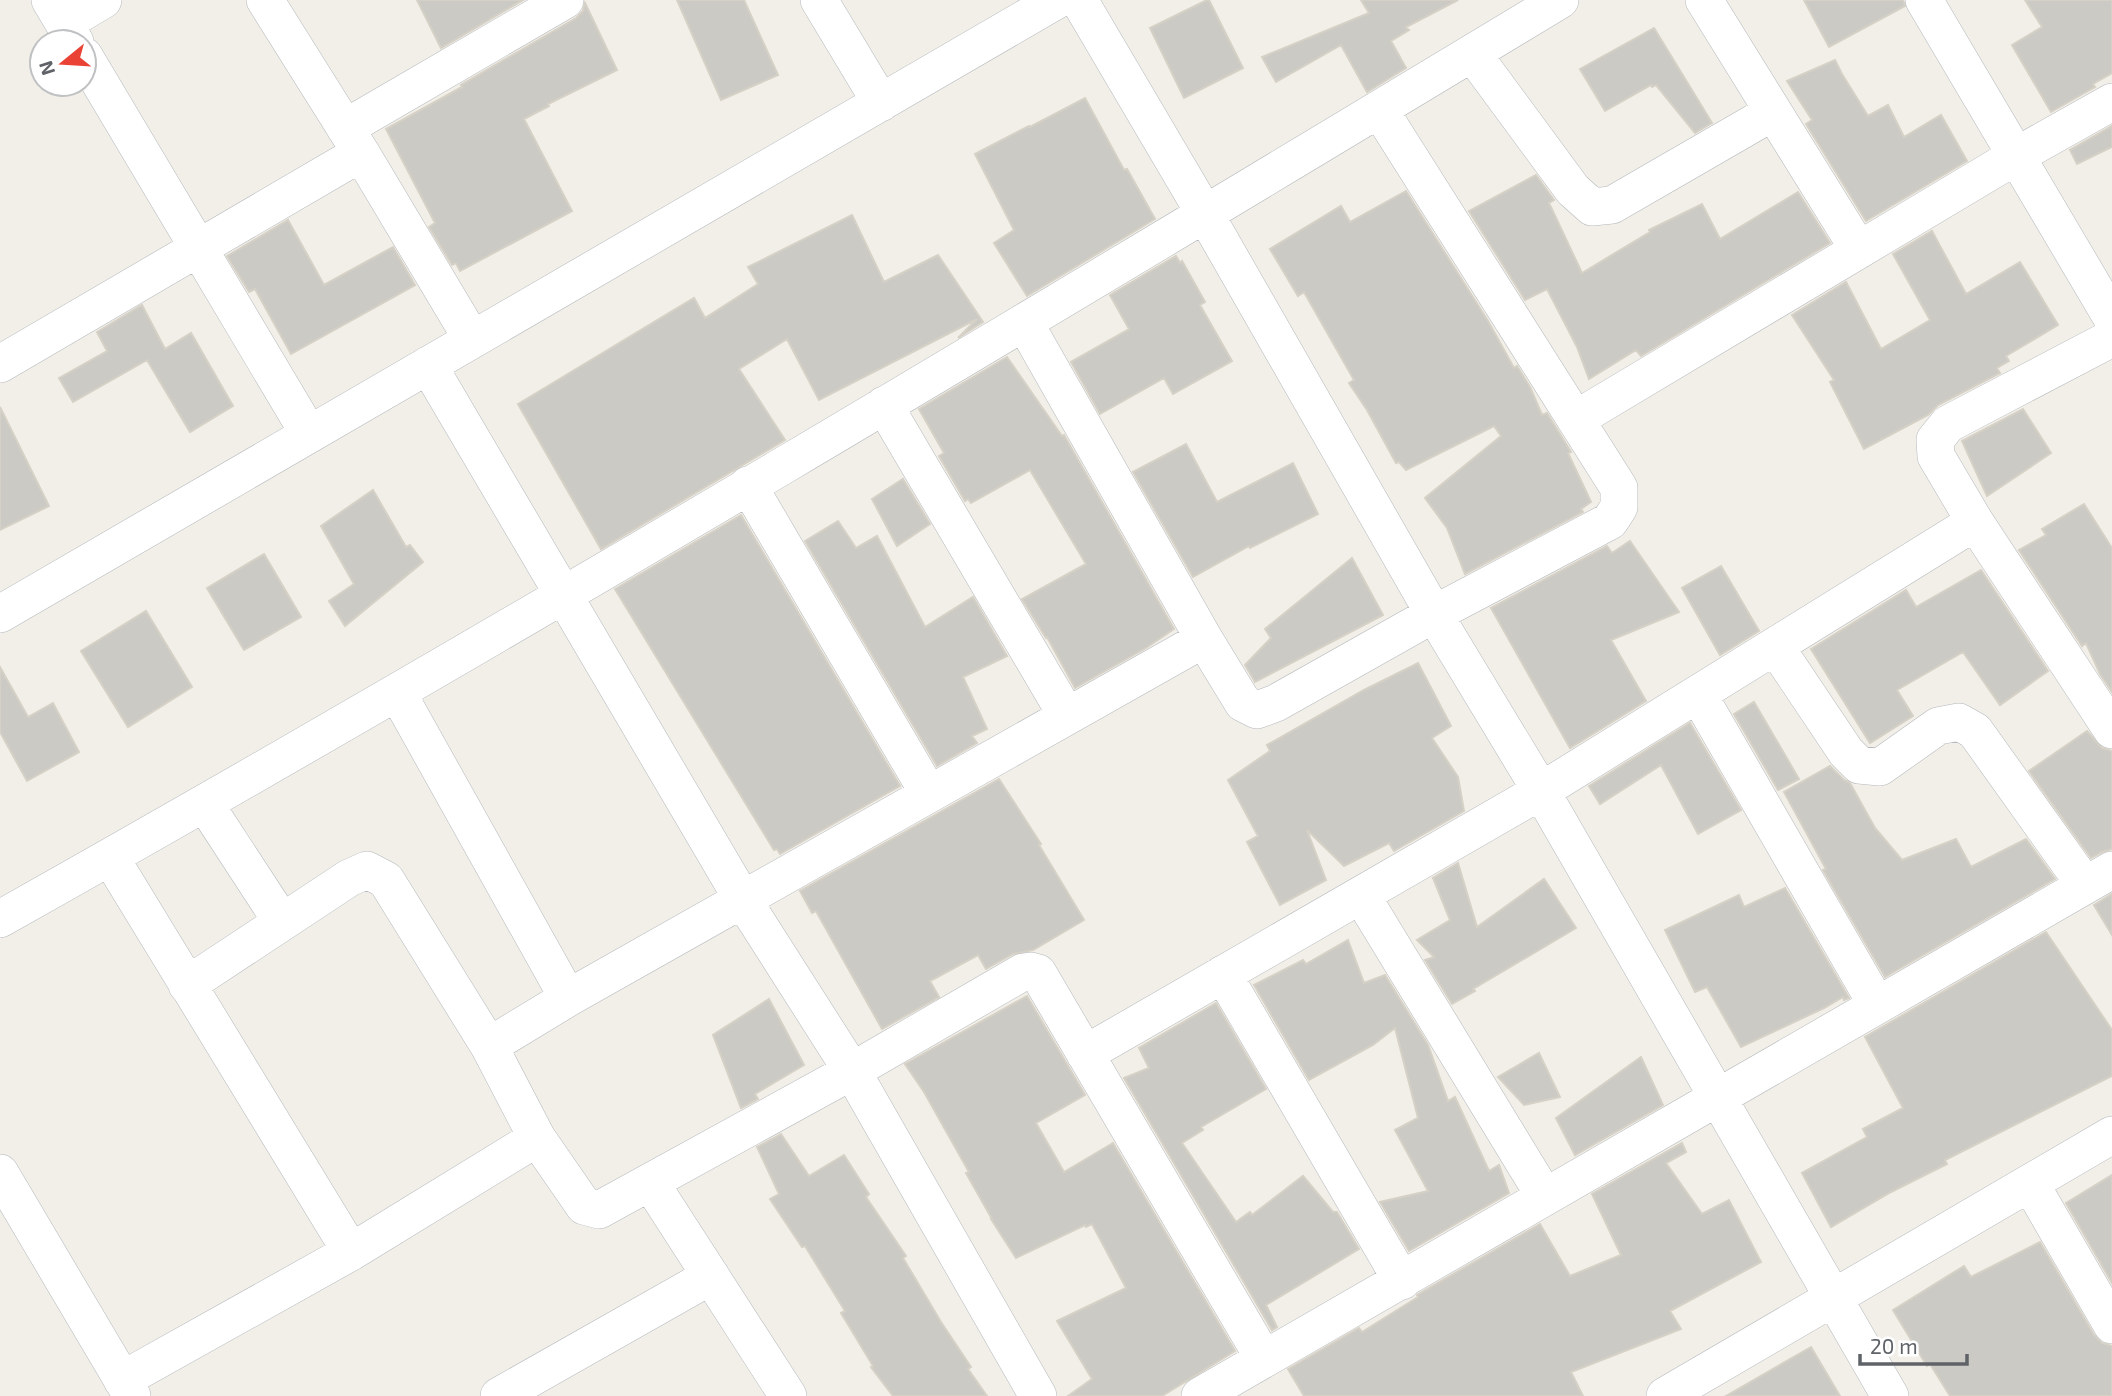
<svg xmlns="http://www.w3.org/2000/svg" width="2112" height="1396" font-family="'Exo 2',sans-serif">
  <style>
    .building { fill: #cccac5; stroke: #d6d1c6; stroke-width: 2 }
    .lines { fill: none; stroke-linecap: round; stroke-linejoin: round }
    .street-casing { stroke: #b5b8bc; stroke-width: 38 }
    .street { stroke: #fff; stroke-width: 37 }
  </style>
  <rect width="100%" height="100%" fill="#f1efe8"/>
  <path class="building" d="M 417,0 L 523,0 L 441,48 Z
    M 677,0 L 744,0 L 778,75 L 721,100 Z
    M 1207,0 L 1209,0 L 1243,68 L 1184,98 L 1150,28 Z
    M 1361,0 L 1458,0 L 1406,27 L 1409,30 L 1391,41 L 1406,68 L 1367,92 L 1341,45 L 1276,82 L 1262,57 L 1369,13 Z
    M 1804,0 L 1903,0 L 1905,6 L 1829,47 Z
    M 2025,0 L 2112,0 L 2112,73 L 2093,84 L 2095,87 L 2051,112 L 2012,45 L 2042,27 Z
    M 585,3 L 617,70 L 548,104 L 549,106 L 524,119 L 572,211 L 460,271 L 456,263 L 452,265 L 429,227 L 435,223 L 386,129 L 462,87 L 461,85 L 576,18 L 583,11 Z
    M 1654,28 L 1712,123 L 1695,133 L 1656,85 L 1652,87 L 1651,85 L 1605,111 L 1580,69 Z
    M 1835,60 L 1842,74 L 1868,116 L 1888,105 L 1904,137 L 1941,115 L 1967,161 L 1866,221 L 1806,124 L 1812,120 L 1787,81 Z
    M 1085,98 L 1124,170 L 1127,169 L 1155,219 L 1027,296 L 994,243 L 1014,230 L 975,154 L 1029,126 L 1030,127 Z
    M 2112,126 L 2112,147 L 2077,164 L 2070,150 Z
    M 1536,175 L 1554,200 L 1549,203 L 1582,273 L 1650,232 L 1649,230 L 1702,204 L 1720,239 L 1798,192 L 1830,243 L 1641,356 L 1636,350 L 1589,379 L 1577,347 L 1547,289 L 1525,300 L 1469,211 Z
    M 1406,191 L 1488,321 L 1514,368 L 1517,366 L 1530,387 L 1542,415 L 1547,413 L 1571,452 L 1568,453 L 1591,502 L 1581,509 L 1583,512 L 1465,574 L 1447,528 L 1425,498 L 1501,436 L 1494,426 L 1406,470 L 1399,462 L 1396,463 L 1367,410 L 1349,383 L 1354,380 L 1304,292 L 1298,296 L 1270,249 L 1341,206 L 1350,222 Z
    M 852,215 L 884,282 L 938,255 L 983,322 L 958,338 L 977,319 L 819,400 L 787,339 L 739,369 L 785,440 L 601,549 L 518,404 L 694,298 L 705,318 L 758,284 L 748,267 Z
    M 288,220 L 324,285 L 393,247 L 415,285 L 291,354 L 255,289 L 249,292 L 227,256 Z
    M 1932,231 L 1966,294 L 2020,262 L 2058,325 L 2006,356 L 2009,361 L 1997,368 L 2000,373 L 1938,405 L 1928,415 L 1864,449 L 1830,382 L 1834,380 L 1792,315 L 1846,282 L 1881,349 L 1930,320 L 1893,254 Z
    M 1176,256 L 1180,263 L 1182,261 L 1205,302 L 1200,305 L 1232,361 L 1173,394 L 1164,378 L 1100,414 L 1071,362 L 1129,329 L 1110,295 Z
    M 142,305 L 165,349 L 191,333 L 233,406 L 190,432 L 147,360 L 73,402 L 59,378 L 107,351 L 97,332 Z
    M 1007,357 L 1062,436 L 1064,435 L 1174,629 L 1146,648 L 1075,688 L 1047,637 L 1046,638 L 1022,599 L 1086,564 L 1030,470 L 971,503 L 968,499 L 965,501 L 939,456 L 944,453 L 919,409 Z
    M 0,407 L 49,506 L 0,530 Z
    M 2023,409 L 2051,453 L 1987,496 L 1962,441 Z
    M 1186,444 L 1217,502 L 1293,463 L 1318,514 L 1250,548 L 1249,546 L 1193,577 L 1133,472 Z
    M 903,479 L 930,524 L 897,546 L 872,499 Z
    M 373,490 L 406,547 L 410,545 L 423,562 L 345,626 L 329,601 L 354,584 L 321,526 Z
    M 2084,504 L 2112,548 L 2112,692 L 2100,674 L 2086,643 L 2082,646 L 2019,550 L 2046,535 L 2042,529 Z
    M 741,515 L 900,786 L 780,854 L 777,849 L 774,850 L 615,589 Z
    M 838,521 L 856,548 L 877,536 L 925,627 L 973,597 L 1007,656 L 963,677 L 987,729 L 972,736 L 977,743 L 937,766 L 805,541 Z
    M 1630,541 L 1679,612 L 1611,640 L 1646,701 L 1570,748 L 1491,608 L 1607,546 L 1612,553 Z
    M 264,554 L 301,617 L 244,650 L 207,588 Z
    M 1352,558 L 1383,615 L 1255,682 L 1245,665 L 1271,638 L 1265,629 Z
    M 1721,566 L 1759,631 L 1720,655 L 1682,588 Z
    M 1981,570 L 2048,671 L 2000,705 L 1963,652 L 1897,690 L 1913,716 L 1870,743 L 1811,649 L 1906,590 L 1916,607 Z
    M 146,611 L 192,687 L 128,727 L 81,651 Z
    M 1418,663 L 1451,726 L 1432,738 L 1458,777 L 1464,811 L 1394,851 L 1389,843 L 1344,866 L 1307,830 L 1326,880 L 1280,905 L 1247,842 L 1258,836 L 1228,780 L 1270,751 L 1267,745 L 1364,690 Z
    M 0,667 L 28,717 L 53,703 L 79,752 L 27,781 L 0,732 Z
    M 1754,702 L 1799,779 L 1778,790 L 1734,714 Z
    M 1690,723 L 1741,810 L 1698,834 L 1661,765 L 1600,804 L 1589,786 Z
    M 2087,731 L 2102,748 L 2112,751 L 2112,849 L 2102,852 L 2091,858 L 2029,771 Z
    M 1830,766 L 1844,780 L 1850,783 L 1875,828 L 1902,860 L 1956,839 L 1971,867 L 2026,839 L 2055,879 L 1885,977 L 1823,870 L 1826,869 L 1784,792 Z
    M 999,779 L 1041,844 L 1039,845 L 1084,920 L 1033,950 L 1013,954 L 986,969 L 978,955 L 930,981 L 939,997 L 882,1029 L 816,911 L 812,913 L 800,891 Z
    M 1458,863 L 1477,927 L 1544,879 L 1576,928 L 1473,989 L 1475,991 L 1452,1004 L 1425,960 L 1434,957 L 1417,940 L 1450,920 L 1433,878 Z
    M 1785,888 L 1849,998 L 1844,1000 L 1843,997 L 1824,1008 L 1741,1047 L 1707,987 L 1695,992 L 1665,930 L 1739,895 L 1744,907 Z
    M 2112,894 L 2112,935 L 2094,905 Z
    M 2046,932 L 2112,1030 L 2112,1076 L 1945,1160 L 1947,1164 L 1891,1192 L 1831,1227 L 1802,1173 L 1867,1137 L 1863,1129 L 1903,1108 L 1865,1037 Z
    M 1348,940 L 1364,983 L 1385,975 L 1428,1045 L 1448,1101 L 1455,1097 L 1489,1171 L 1499,1165 L 1509,1193 L 1409,1251 L 1380,1202 L 1428,1191 L 1395,1130 L 1418,1118 L 1395,1028 L 1373,1045 L 1309,1080 L 1254,985 L 1303,960 L 1306,964 Z
    M 1027,996 L 1085,1095 L 1036,1123 L 1064,1172 L 1113,1143 L 1235,1351 L 1162,1396 L 1068,1396 L 1092,1379 L 1057,1321 L 1126,1288 L 1092,1224 L 1086,1227 L 1085,1225 L 1016,1258 L 991,1219 L 992,1219 L 966,1173 L 969,1172 L 924,1092 L 905,1064 Z
    M 769,999 L 804,1065 L 755,1094 L 758,1099 L 741,1108 L 713,1035 Z
    M 1216,1003 L 1266,1089 L 1201,1127 L 1203,1130 L 1182,1143 L 1236,1222 L 1250,1212 L 1252,1215 L 1303,1176 L 1333,1212 L 1337,1212 L 1359,1249 L 1266,1305 L 1277,1327 L 1272,1330 L 1124,1078 L 1149,1068 L 1139,1048 Z
    M 1539,1053 L 1560,1097 L 1524,1105 L 1498,1077 Z
    M 1641,1057 L 1663,1105 L 1575,1155 L 1556,1118 Z
    M 781,1134 L 809,1176 L 844,1155 L 869,1194 L 866,1197 L 906,1256 L 903,1258 L 941,1322 L 971,1367 L 968,1369 L 987,1396 L 893,1396 L 871,1367 L 873,1366 L 841,1313 L 845,1311 L 805,1246 L 802,1247 L 770,1199 L 779,1194 L 757,1147 Z
    M 1682,1143 L 1686,1152 L 1666,1163 L 1702,1214 L 1729,1200 L 1761,1262 L 1670,1311 L 1681,1329 L 1571,1372 L 1583,1396 L 1304,1396 L 1288,1369 L 1359,1328 L 1362,1332 L 1418,1297 L 1417,1295 L 1540,1224 L 1570,1276 L 1621,1255 L 1592,1194 Z
    M 2112,1175 L 2112,1283 L 2066,1203 Z
    M 2040,1242 L 2094,1335 L 2102,1343 L 2112,1346 L 2112,1396 L 1950,1396 L 1930,1364 L 1927,1366 L 1893,1310 L 1964,1266 L 1971,1277 Z
    M 1811,1347 L 1840,1396 L 1726,1396 Z"/>
  <g class="lines">
    <defs>
      <path id="street" d="M 50,0 L 75,42
        M 265,0 L 361,153 L 472,339
        M 819,0 L 881,103
        M 1079,0 L 1205,214 L 1434,614 L 1541,791 L 1890,1396
        M 1704,0 L 1859,250
        M 1924,0 L 2112,318
        M 64,23 L 103,0
        M 1472,53 L 1573,190 L 1592,207 L 1612,205 L 1773,112
        M 84,56 L 309,434
        M 345,128 L 565,0
        M 1024,322 L 1204,639 L 1243,703 L 1257,710 L 1276,703 L 1434,614 L 1610,521 L 1619,507 L 1619,488 L 1379,109
        M 2112,338 L 1948,424 L 1935,440 L 1936,456 L 1975,522 L 2112,730
        M 0,364 L 361,153
        M 428,365 L 743,900 L 852,1071 L 1038,1396
        M 884,405 L 1067,716
        M 1576,419 L 2016,156 L 2112,102
        M 748,485 L 929,794
        M 0,614 L 1057,0
        M 1775,646 L 1846,752 L 1859,765 L 1880,767 L 1938,726 L 1959,722 L 1975,731 L 2085,885
        M 397,692 L 568,998
        M 1698,694 L 1877,1005
        M 205,804 L 282,922
        M 110,857 L 351,1252
        M 1361,895 L 1545,1197
        M 0,919 C 526,623 1043,312 1560,0
        M 1223,974 L 1402,1281
        M 187,985 L 349,878 L 367,870 L 386,880 L 489,1046 L 537,1138 L 584,1206 L 599,1210 L 852,1071 L 1023,972 L 1031,971 L 1038,973 L 1264,1359
        M 489,1046 L 568,998 L 1204,639
        M 1085,1054 L 1541,791 L 1975,522
        M 0,1173 L 132,1396
        M 650,1182 L 788,1396
        M 2030,1183 L 2112,1325
        M 122,1380 L 351,1252 L 537,1138
        M 499,1396 L 711,1276
        M 1200,1396 L 2112,870
        M 1665,1396 L 2112,1135"/>
    </defs>
    <use href="#street" class="street-casing"/>
    <use href="#street" class="street"/>
  </g>
  <g transform="translate(63 63) rotate(252)"><circle r="33" fill="#ffffff" stroke="#bfc1c3" stroke-width="2"/>
  <path d="M0-5L12 26L0 18L-12 26Z" fill="#ea4335"/>
  <text y="-10" font-size="19" font-weight="bold" text-anchor="middle" fill="#5f6368">N</text>
  </g>
  <path d="M1860 1354v10h107v-10" fill="none" stroke="#5f6368" stroke-width="3.5"/>
  <text x="1870" y="1354" font-size="21" fill="#5f6368" stroke="#ffffff" stroke-width="5" paint-order="stroke">20 m</text>
</svg>
